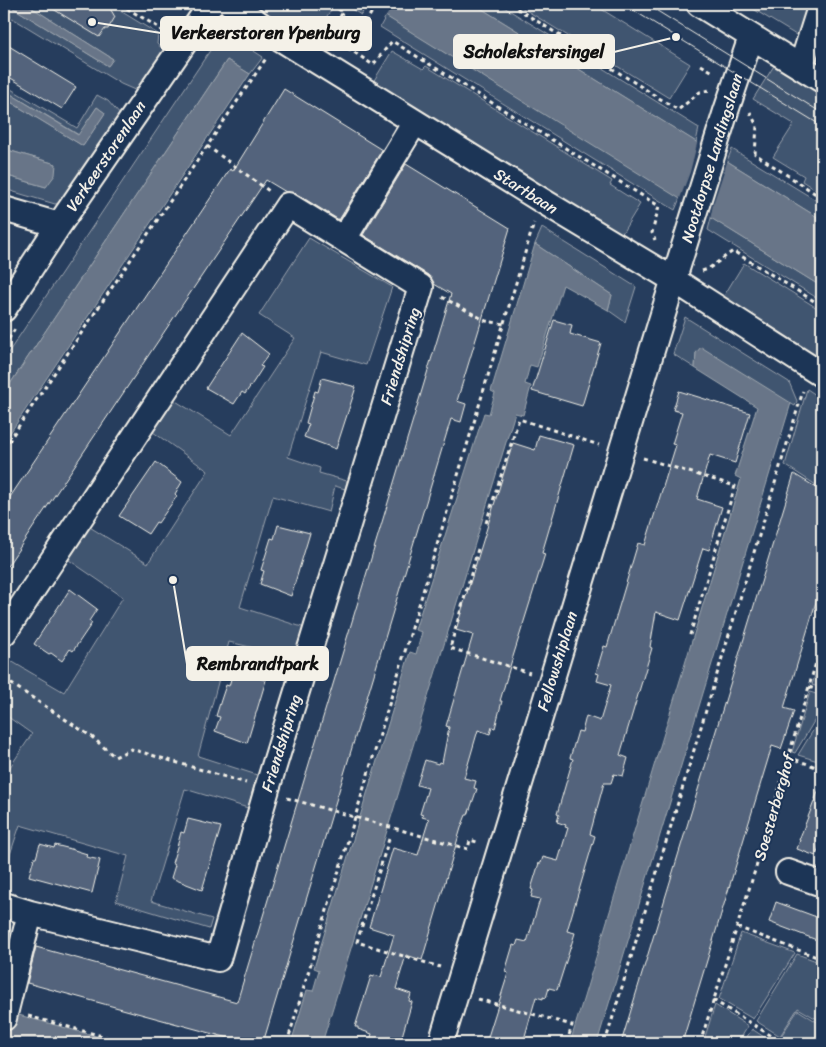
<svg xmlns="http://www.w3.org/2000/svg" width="826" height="1047" font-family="Sriracha,sans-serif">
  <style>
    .green { fill: #40546f; stroke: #9aa2ac }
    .water { fill: #677588; stroke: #9fa7ae }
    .pier { fill: #263d5d }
    .building { fill: #52647b; stroke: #f4f1e8 }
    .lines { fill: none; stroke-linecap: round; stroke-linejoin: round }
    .street-casing { stroke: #f4f1e8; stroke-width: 28 }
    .path { stroke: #f4f1e8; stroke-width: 3; stroke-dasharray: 4 4; stroke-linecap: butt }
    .street { stroke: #1d3557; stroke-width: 24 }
    .tram { stroke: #f4f1e8; stroke-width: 1 }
    .labels { text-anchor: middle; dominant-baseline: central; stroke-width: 4; stroke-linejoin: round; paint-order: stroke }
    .street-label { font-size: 16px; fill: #f4f1e8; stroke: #1d3557 }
    .leader { fill: none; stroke: #f4f1e8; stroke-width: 2 }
    .callout-dot { fill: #f4f1e8; stroke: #1d3557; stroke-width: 2 }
    .callout { fill: #f4f1e8; stroke: #f4f1e8; stroke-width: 2 }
    .callout-label { font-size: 18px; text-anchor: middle; font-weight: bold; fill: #111 }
  </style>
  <rect width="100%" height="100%" fill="#263d5d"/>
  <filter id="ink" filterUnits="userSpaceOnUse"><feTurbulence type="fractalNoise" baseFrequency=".02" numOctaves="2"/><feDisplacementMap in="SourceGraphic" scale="10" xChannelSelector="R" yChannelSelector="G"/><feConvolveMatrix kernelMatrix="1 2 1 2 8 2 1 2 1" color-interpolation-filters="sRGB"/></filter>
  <g filter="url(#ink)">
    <path class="green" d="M 4,4 L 7,4 L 108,66 L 113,59 L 26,4 L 109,4 L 158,34 L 157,44 L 165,51 L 137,91 L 121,84 L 4,13 Z
      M 246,4 L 326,4 L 332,8 L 310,44 Z
      M 343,4 L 366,4 L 367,5 L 361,15 Z
      M 474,4 L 499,4 L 699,128 L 696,142 Z
      M 516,4 L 593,4 L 690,64 L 669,98 Z
      M 745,4 L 812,4 L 801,38 Z
      M 386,16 L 680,198 L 675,210 L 380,27 Z
      M 223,31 L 263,57 L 250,74 L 227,60 L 4,393 L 4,359 Z
      M 392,51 L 423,69 L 426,66 L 612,181 L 610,185 L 640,204 L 621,235 L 373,82 Z
      M 777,61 L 820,88 L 815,95 L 822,99 L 822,194 L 802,181 L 804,176 L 773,157 L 794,124 L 753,99 Z
      M 4,85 L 77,128 L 97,95 L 108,101 L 121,116 L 61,203 L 55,204 L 4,189 L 4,175 L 46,187 L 56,164 L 4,149 L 4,98 L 83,146 L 105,113 L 97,107 L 79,135 L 4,90 Z
      M 732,149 L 822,204 L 822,220 L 727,161 Z
      M 711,218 L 822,287 L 822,301 L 708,230 Z
      M 542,228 L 636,287 L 625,322 L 608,310 L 612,295 L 535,244 Z
      M 309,238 L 392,287 L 366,365 L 321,352 L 288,457 L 320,468 L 319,473 L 347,481 L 345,489 L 335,486 L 329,512 L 273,496 L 240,607 L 305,628 L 297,658 L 229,642 L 198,756 L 257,775 L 248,808 L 185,789 L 151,901 L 212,919 L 209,929 L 116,901 L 128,856 L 20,825 L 4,872 L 4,776 L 32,734 L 4,714 L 4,657 L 64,692 L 123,597 L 66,558 L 88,526 L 148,563 L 208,471 L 153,432 L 174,400 L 231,435 L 295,338 L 259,315 Z
      M 744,263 L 822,311 L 822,361 L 722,299 Z
      M 685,317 L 789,382 L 797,401 L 795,406 L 696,353 L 695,368 L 673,354 Z
      M 807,389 L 822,399 L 822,464 L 816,485 L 785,465 Z
      M 822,654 L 822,688 L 812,685 Z
      M 810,692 L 822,696 L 822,708 L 795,753 L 792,752 Z
      M 822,716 L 822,750 L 818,761 L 798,755 Z
      M 741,933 L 795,953 L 753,1019 L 719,999 Z
      M 797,954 L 822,963 L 822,1022 L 798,1008 L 780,1036 L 756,1021 Z
      M 715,1005 L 748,1026 L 738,1043 L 703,1043 Z
      M 798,1010 L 822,1025 L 822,1043 L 793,1043 L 781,1036 Z
      M 752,1029 L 764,1037 L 760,1043 L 743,1043 Z"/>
    <path class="water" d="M 7,4 L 26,4 L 113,59 L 108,66 Z
      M 366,4 L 474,4 L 822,220 L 822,287 Z
      M 227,60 L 250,74 L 4,442 L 4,393 Z
      M 4,90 L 78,135 L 97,107 L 105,113 L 83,146 L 4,98 Z
      M 4,149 L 56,164 L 55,175 L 46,187 L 4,175 Z
      M 535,244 L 612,295 L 608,310 L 563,285 L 537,367 L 530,365 L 525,384 L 531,386 L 523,415 L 515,413 L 322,1043 L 291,1043 L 307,990 L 313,991 L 319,970 L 314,968 L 410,652 L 416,654 L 422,632 L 415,630 L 484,413 L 489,414 L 495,393 L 491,391 Z
      M 701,347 L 791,403 L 597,1043 L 570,1043 L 741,479 L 735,476 L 757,407 L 695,368 L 696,353 Z
      M 4,1011 L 121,1043 L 4,1042 Z"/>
    <path class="pier" d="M 369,4 L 394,4 L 385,18 L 366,7 Z
      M 698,140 L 728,159 L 713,204 L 710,220 L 679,201 L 690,172 Z"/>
    <path class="building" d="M 45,4 L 108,5 L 115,17 L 108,29 L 105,29 L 99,37 Z
      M 4,43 L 76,87 L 62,109 L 4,74 Z
      M 284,89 L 382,150 L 339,220 L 295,193 L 286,192 L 266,180 L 4,571 L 4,506 L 230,169 L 233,171 Z
      M 406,164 L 510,228 L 457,401 L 466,404 L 461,422 L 451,419 L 263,1043 L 247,1043 L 27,983 L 36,947 L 237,1002 L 451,294 L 434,284 L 428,275 L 363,235 Z
      M 554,320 L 572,325 L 570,334 L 601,343 L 582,406 L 532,391 Z
      M 242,333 L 269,354 L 260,366 L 263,367 L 254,381 L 245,394 L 242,392 L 234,404 L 206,388 Z
      M 322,378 L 356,387 L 336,449 L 304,437 L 309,424 L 306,423 L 315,391 L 318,392 Z
      M 679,391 L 750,413 L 735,463 L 710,455 L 697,499 L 722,507 L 709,550 L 703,548 L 680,620 L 656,612 L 650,647 L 652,648 L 620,755 L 628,758 L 623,776 L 614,774 L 611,783 L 604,783 L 590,834 L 595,836 L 567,931 L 575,933 L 557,990 L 549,988 L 546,998 L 543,997 L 543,999 L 536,997 L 523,1043 L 486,1043 L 506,980 L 508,973 L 505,972 L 513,945 L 516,946 L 518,940 L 527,942 L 540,899 L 531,897 L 533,890 L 531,889 L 539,863 L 541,863 L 543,857 L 558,861 L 568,828 L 565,827 L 566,825 L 557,822 L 559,815 L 557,814 L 573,759 L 570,758 L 578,731 L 582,732 L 586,716 L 600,721 L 611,685 L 597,681 L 599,674 L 596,673 L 604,646 L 607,647 L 638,543 L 645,545 L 676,445 L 672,444 L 682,412 L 673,410 Z
      M 539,435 L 574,445 L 542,553 L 545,554 L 511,663 L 500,701 L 502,701 L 495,728 L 492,727 L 490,734 L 478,730 L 464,778 L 476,781 L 474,788 L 477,789 L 468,815 L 466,815 L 461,828 L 422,960 L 406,955 L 396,989 L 411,994 L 409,1001 L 412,1002 L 400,1043 L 369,1043 L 372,1034 L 358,1029 L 358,1027 L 355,1027 L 371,976 L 374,977 L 374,975 L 381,977 L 394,935 L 369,927 L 393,848 L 418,855 L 429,819 L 422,817 L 423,815 L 420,814 L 428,788 L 417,785 L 425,760 L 438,764 L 439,762 L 442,763 L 449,727 L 446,726 L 473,635 L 456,630 L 463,606 L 513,443 L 535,450 Z
      M 156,462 L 182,482 L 175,494 L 177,496 L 158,523 L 156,522 L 148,534 L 119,516 Z
      M 794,474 L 822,491 L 822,582 L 784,708 L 794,711 L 781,749 L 772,746 L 682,1043 L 621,1043 Z
      M 278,525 L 310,533 L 291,596 L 260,584 L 264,571 L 261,570 L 271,538 L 274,539 Z
      M 70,589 L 97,609 L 89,621 L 92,623 L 73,651 L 70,649 L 62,661 L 51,653 L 49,654 L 34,644 Z
      M 233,672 L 266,680 L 247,743 L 215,731 L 220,717 L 216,716 L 221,700 L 226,685 L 229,686 Z
      M 821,784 L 822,838 L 816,856 L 797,849 L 800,840 L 799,840 Z
      M 188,819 L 221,827 L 202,890 L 171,878 L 175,865 L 172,863 L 177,847 L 181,832 L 184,833 Z
      M 40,844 L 54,848 L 55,845 L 71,849 L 87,854 L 86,857 L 100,860 L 92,893 L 29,876 L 34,858 L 36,858 Z
      M 776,902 L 822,919 L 822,942 L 769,922 Z
      M 4,939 L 9,940 L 4,962 Z"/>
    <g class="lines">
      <defs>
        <path id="street" d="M 231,4 L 278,37 L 541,200 L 674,280 L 822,375
          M 699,4 L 822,80
          M 801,67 L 821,4
          M 4,209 L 59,225
          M 344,239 L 415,122
          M 4,309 L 59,225 L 211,4
          M 4,633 L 288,205 L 421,287 L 267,789 L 218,959 L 30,913 L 4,905
          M 788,872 L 822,884
          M 4,1018 L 30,913
          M 441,1043 L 667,301 L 726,111 L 751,37"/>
      </defs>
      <use href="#street" class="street-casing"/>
      <path class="path" d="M 120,4 L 161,29 L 162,32
        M 331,4 L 343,12 L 329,35 L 373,65 L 392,41 L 659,206 L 652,233 L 655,240
        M 510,4 L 678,110 L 700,92 L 710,90
        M 348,50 L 377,4
        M 701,65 L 715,73
        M 750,112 L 757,126 L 755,154 L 822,198
        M 207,146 L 269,191
        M 702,271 L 708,269 L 733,251 L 822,306
        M 442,297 L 486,321 L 504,324
        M 4,346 L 15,329
        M 4,448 L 267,57
        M 643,458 L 735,486 L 689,638
        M 486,523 L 519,419 L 599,445
        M 478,549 L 450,648 L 530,673
        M 4,679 L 92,737 L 115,757 L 131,749 L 246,783
        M 809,687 L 822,692
        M 788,757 L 822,769
        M 287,798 L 468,849 L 470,840 L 480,843
        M 389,839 L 357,942 L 440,967
        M 737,927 L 822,959
        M 478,999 L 572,1025 L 567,1043
        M 713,1000 L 783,1043
        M 28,1016 L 128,1043
        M 287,1043 L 534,223
        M 605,1043 L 803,391
        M 700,1043 L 758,861 L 822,642"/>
      <use href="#street" class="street"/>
      <path class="tram" d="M 623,4 L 822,126
        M 646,4 L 822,113"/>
    </g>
  </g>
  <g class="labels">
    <g class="street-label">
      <text transform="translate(106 156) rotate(-56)">Verkeerstorenlaan</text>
      <text transform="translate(712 158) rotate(-73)">Nootdorpse Landingslaan</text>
      <text transform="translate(526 191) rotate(32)">Startbaan</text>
      <text transform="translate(400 356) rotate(-73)">Friendshipring</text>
      <text transform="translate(557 661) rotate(-73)">Fellowshiplaan</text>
      <text transform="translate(281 743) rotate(-73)">Friendshipring</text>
      <text transform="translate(774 807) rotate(-74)">Soesterberghof</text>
    </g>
  </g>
  <path class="leader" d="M92 22L161 33M676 37L614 52M173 580L187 664"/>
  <g class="callout-dot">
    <circle cx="92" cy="22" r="5"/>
    <circle cx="676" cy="37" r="5"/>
    <circle cx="173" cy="580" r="5"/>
  </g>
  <g class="callout">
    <rect x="161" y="17" width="210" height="33" rx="5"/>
    <rect x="454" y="35" width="160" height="33" rx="5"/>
    <rect x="187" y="647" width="141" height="33" rx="5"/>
  </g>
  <g class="callout-label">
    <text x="266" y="39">Verkeerstoren Ypenburg</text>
    <text x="534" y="58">Scholekstersingel</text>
    <text x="258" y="670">Rembrandtpark</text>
  </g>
  <rect width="826" height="1047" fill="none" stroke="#1d3557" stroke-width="20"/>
  <rect x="10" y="10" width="806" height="1027" fill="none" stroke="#f4f1e8" stroke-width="2" filter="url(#ink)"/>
</svg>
